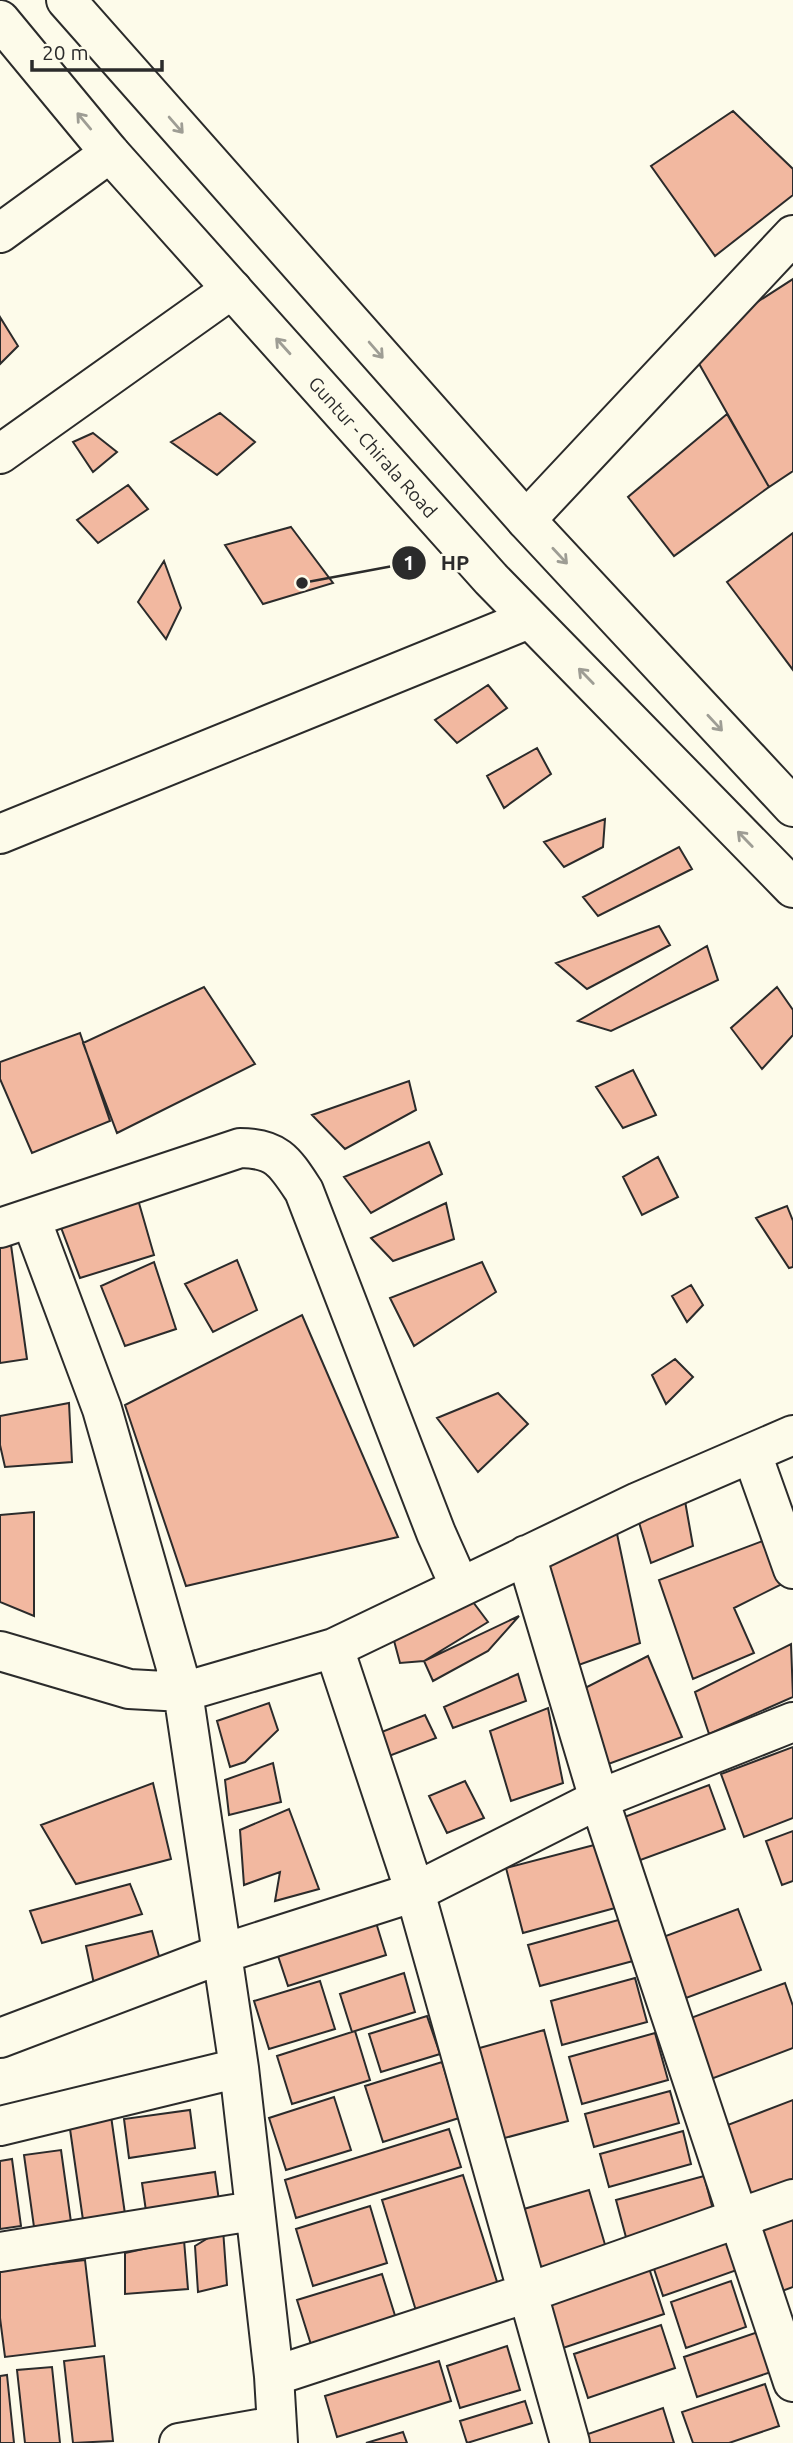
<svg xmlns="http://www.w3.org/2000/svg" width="793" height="2443" font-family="Ubuntu,sans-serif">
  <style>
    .building { fill: #f2b8a0; stroke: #2b2b2b; stroke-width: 2 }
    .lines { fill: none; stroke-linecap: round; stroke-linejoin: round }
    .minor-casing { stroke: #2b2b2b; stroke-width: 42 }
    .major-casing { stroke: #2b2b2b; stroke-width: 42 }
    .minor { stroke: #fdfbea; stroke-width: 38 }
    .major { stroke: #fdfbea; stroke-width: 38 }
    .oneway { stroke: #9e9d94 }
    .labels { text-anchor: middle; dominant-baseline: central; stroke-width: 5; stroke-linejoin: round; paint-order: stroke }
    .street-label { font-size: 19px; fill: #2b2b2b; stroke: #fdfbea }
    .leader { fill: none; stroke: #2b2b2b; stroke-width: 2.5 }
    .callout-dot { fill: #2b2b2b; stroke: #fdfbea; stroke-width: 2.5 }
    .mark-label { font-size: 21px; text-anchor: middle; font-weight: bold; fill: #fff }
    .callout-label { font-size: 21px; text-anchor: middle; font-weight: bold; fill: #2b2b2b; stroke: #fdfbea; stroke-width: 5; stroke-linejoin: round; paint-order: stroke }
  </style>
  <rect width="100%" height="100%" fill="#fdfbea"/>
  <path class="building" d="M 733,111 L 793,169 L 793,195 L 715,256 L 651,166 Z
    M 793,279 L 793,471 L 769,487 L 689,346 Z
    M 0,317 L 18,346 L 0,364 Z
    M 220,413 L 255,442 L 217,475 L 171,442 Z
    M 727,414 L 769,487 L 674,556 L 628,497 Z
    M 93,433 L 117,452 L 93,472 L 73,442 Z
    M 128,485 L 148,509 L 98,543 L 77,520 Z
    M 291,527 L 333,583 L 263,604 L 225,545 Z
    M 793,533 L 793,670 L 727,582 Z
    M 164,561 L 181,608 L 166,639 L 138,602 Z
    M 488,685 L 507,708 L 457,743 L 435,720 Z
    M 537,748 L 551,774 L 504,808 L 487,776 Z
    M 605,819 L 603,847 L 564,867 L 544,842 Z
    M 679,847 L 692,869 L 598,916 L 583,897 Z
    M 659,926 L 670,945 L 587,989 L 556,963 Z
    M 707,946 L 718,980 L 611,1031 L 578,1021 Z
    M 204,987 L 255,1064 L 117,1133 L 83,1043 Z
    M 777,987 L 793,1010 L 793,1035 L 762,1069 L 731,1028 Z
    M 80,1033 L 110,1121 L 32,1153 L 0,1079 L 0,1062 Z
    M 633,1070 L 656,1115 L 623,1128 L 596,1087 Z
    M 409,1081 L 416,1110 L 345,1149 L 312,1115 Z
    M 429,1142 L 442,1174 L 371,1213 L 344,1177 Z
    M 658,1157 L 678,1197 L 642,1215 L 623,1177 Z
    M 130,1172 L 154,1255 L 80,1278 L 48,1193 Z
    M 446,1203 L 454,1239 L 393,1261 L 371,1238 Z
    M 787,1206 L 793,1221 L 793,1267 L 789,1268 L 756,1218 Z
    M 11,1245 L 27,1359 L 0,1363 L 0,1248 Z
    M 237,1260 L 257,1310 L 213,1332 L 185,1284 Z
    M 154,1262 L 176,1329 L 125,1346 L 101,1286 Z
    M 482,1262 L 496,1292 L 414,1346 L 390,1298 Z
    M 691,1285 L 703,1305 L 687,1322 L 672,1296 Z
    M 302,1315 L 398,1537 L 186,1586 L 125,1405 Z
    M 675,1359 L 693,1377 L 666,1404 L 652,1375 Z
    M 498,1393 L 528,1424 L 478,1472 L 437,1418 Z
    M 69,1403 L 72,1462 L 5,1467 L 0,1445 L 0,1416 Z
    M 685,1501 L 693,1546 L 651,1563 L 638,1519 Z
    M 34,1512 L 34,1616 L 0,1602 L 0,1515 Z
    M 616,1529 L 640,1643 L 573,1667 L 543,1562 Z
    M 768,1539 L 788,1581 L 734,1608 L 754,1653 L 693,1679 L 659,1580 Z
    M 467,1594 L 488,1622 L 424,1661 L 400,1663 L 393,1637 Z
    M 519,1616 L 488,1651 L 433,1681 L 424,1661 Z
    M 791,1644 L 793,1697 L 709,1734 L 695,1692 Z
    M 648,1656 L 682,1737 L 603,1766 L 581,1690 Z
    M 518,1674 L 526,1701 L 453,1728 L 444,1707 Z
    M 269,1703 L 278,1730 L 245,1762 L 230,1767 L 217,1721 Z
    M 548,1708 L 563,1783 L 511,1801 L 490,1731 Z
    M 425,1715 L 436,1738 L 389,1756 L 379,1733 Z
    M 793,1747 L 793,1818 L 744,1837 L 721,1774 Z
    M 273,1763 L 281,1802 L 229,1815 L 225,1780 Z
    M 465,1781 L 484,1818 L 447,1833 L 429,1796 Z
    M 153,1783 L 171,1859 L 76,1884 L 41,1825 Z
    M 709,1785 L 725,1829 L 635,1862 L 619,1819 Z
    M 289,1809 L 319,1889 L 275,1901 L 280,1872 L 244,1885 L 240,1830 Z
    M 793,1831 L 793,1881 L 782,1885 L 766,1841 Z
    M 598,1844 L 615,1908 L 523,1933 L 506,1868 Z
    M 130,1884 L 142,1914 L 42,1943 L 30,1911 Z
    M 738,1909 L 761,1970 L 686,1998 L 663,1937 Z
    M 374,1916 L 386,1955 L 288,1986 L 275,1947 Z
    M 622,1919 L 633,1961 L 540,1986 L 528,1945 Z
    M 152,1931 L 162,1967 L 94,1984 L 86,1946 Z
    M 404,1973 L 415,2012 L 352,2032 L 340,1994 Z
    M 635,1978 L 647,2022 L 562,2045 L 551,2001 Z
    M 320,1981 L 335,2029 L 269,2049 L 254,2001 Z
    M 785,1983 L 793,2006 L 793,2048 L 711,2079 L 688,2019 Z
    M 427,2016 L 440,2054 L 381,2072 L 369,2034 Z
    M 544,2030 L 568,2121 L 501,2139 L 476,2049 Z
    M 355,2031 L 370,2080 L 292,2104 L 277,2056 Z
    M 655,2033 L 668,2080 L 582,2104 L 569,2057 Z
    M 442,2062 L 459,2118 L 383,2142 L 365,2086 Z
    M 670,2091 L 679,2123 L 594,2147 L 585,2114 Z
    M 334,2097 L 351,2150 L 286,2170 L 269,2118 Z
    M 793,2100 L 793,2183 L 751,2199 L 725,2126 Z
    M 110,2109 L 126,2221 L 84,2227 L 68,2115 Z
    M 190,2110 L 195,2148 L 129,2158 L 124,2119 Z
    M 449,2129 L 461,2167 L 296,2218 L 285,2180 Z
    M 683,2131 L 691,2164 L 609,2187 L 600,2154 Z
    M 61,2150 L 71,2222 L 34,2227 L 24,2155 Z
    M 12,2159 L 21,2226 L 0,2229 L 0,2161 Z
    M 215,2172 L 220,2208 L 147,2218 L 142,2183 Z
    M 463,2175 L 499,2288 L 417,2314 L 382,2200 Z
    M 704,2176 L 715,2217 L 627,2241 L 616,2200 Z
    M 589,2190 L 606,2248 L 535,2270 L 517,2211 Z
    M 370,2206 L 387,2263 L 313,2286 L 296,2229 Z
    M 793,2211 L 793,2287 L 774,2294 L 749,2227 Z
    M 223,2229 L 227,2285 L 198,2292 L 195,2246 Z
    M 725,2235 L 737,2270 L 663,2296 L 651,2260 Z
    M 184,2240 L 188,2289 L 125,2294 L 125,2253 Z
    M 85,2260 L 95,2346 L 5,2357 L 0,2318 L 0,2270 Z
    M 648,2265 L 664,2314 L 557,2350 L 541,2301 Z
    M 382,2274 L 398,2325 L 313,2351 L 297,2300 Z
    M 731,2281 L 746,2327 L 686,2348 L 671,2302 Z
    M 661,2325 L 675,2368 L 588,2398 L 574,2354 Z
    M 761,2331 L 774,2371 L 697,2397 L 684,2357 Z
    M 507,2346 L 520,2390 L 460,2408 L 447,2366 Z
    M 104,2356 L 113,2441 L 73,2443 L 64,2361 Z
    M 439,2361 L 451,2401 L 337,2437 L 325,2396 Z
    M 52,2367 L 60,2443 L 25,2443 L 17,2370 Z
    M 7,2375 L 14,2443 L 0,2443 L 0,2376 Z
    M 765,2384 L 779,2426 L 729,2443 L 693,2443 L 682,2412 Z
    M 525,2401 L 532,2423 L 467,2443 L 460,2421 Z
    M 663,2408 L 674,2443 L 588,2443 L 585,2435 Z
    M 403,2432 L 407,2443 L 366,2443 Z"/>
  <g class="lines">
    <defs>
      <path id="minor" d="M 0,233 L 110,153
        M 0,454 L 232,289
        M 526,520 L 793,235
        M 0,834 L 529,619
        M 31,1219 L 102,1409 L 183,1692 L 239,2068 L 274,2376 L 278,2443
        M 0,1228 L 240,1148 C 277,1148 285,1162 304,1191 L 436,1533 L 460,1587
        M 752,1454 L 793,1569
        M 526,1555 L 599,1799 L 793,2382
        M 334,1648 L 415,1892 L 570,2443
        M 0,1651 L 129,1689 L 183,1692 L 334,1648 L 638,1502 L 793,1435
        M 0,2038 L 224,1953 L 415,1892 L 599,1799 L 793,1722
        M 0,2126 L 239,2068
        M 0,2252 L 253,2211
        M 274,2376 L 527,2293 L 793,2199
        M 179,2443 L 275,2426"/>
      <g id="major">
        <path d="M 66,0 L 526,520 L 793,807"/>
        <path id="s1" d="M 0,20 L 110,153 L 491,579 L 793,888"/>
      </g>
    </defs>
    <use href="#minor" class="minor-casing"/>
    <use href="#major" class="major-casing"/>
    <use href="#minor" class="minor"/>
    <use href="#major" class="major"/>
  </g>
  <defs><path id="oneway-shaft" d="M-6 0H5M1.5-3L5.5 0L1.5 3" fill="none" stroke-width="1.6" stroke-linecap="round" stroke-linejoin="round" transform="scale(1.75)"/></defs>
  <g class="oneway">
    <use href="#oneway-shaft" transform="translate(84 121) rotate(-130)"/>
    <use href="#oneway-shaft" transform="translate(176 125) rotate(49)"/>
    <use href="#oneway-shaft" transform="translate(283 346) rotate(-132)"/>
    <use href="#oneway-shaft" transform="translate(376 350) rotate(49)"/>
    <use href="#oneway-shaft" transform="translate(560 556) rotate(47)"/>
    <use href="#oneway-shaft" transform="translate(586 676) rotate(-134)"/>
    <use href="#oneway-shaft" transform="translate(715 723) rotate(47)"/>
    <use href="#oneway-shaft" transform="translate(745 839) rotate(-134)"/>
  </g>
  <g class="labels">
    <g class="street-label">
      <text stroke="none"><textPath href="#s1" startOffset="567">Guntur - Chirala Road</textPath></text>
    </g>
  </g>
  <path class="leader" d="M302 583L409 563"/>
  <g class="callout-dot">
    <circle cx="302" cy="583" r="7"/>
    <circle cx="409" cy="563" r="18"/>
  </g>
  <g class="mark-label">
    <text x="409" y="570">1</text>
  </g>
  <g class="callout-label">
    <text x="455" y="570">HP</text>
  </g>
  <path d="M32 60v10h130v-10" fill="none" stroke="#2b2b2b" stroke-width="3.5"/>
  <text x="42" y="60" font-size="21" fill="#2b2b2b" stroke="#fdfbea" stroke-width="5" paint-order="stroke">20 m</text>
</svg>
